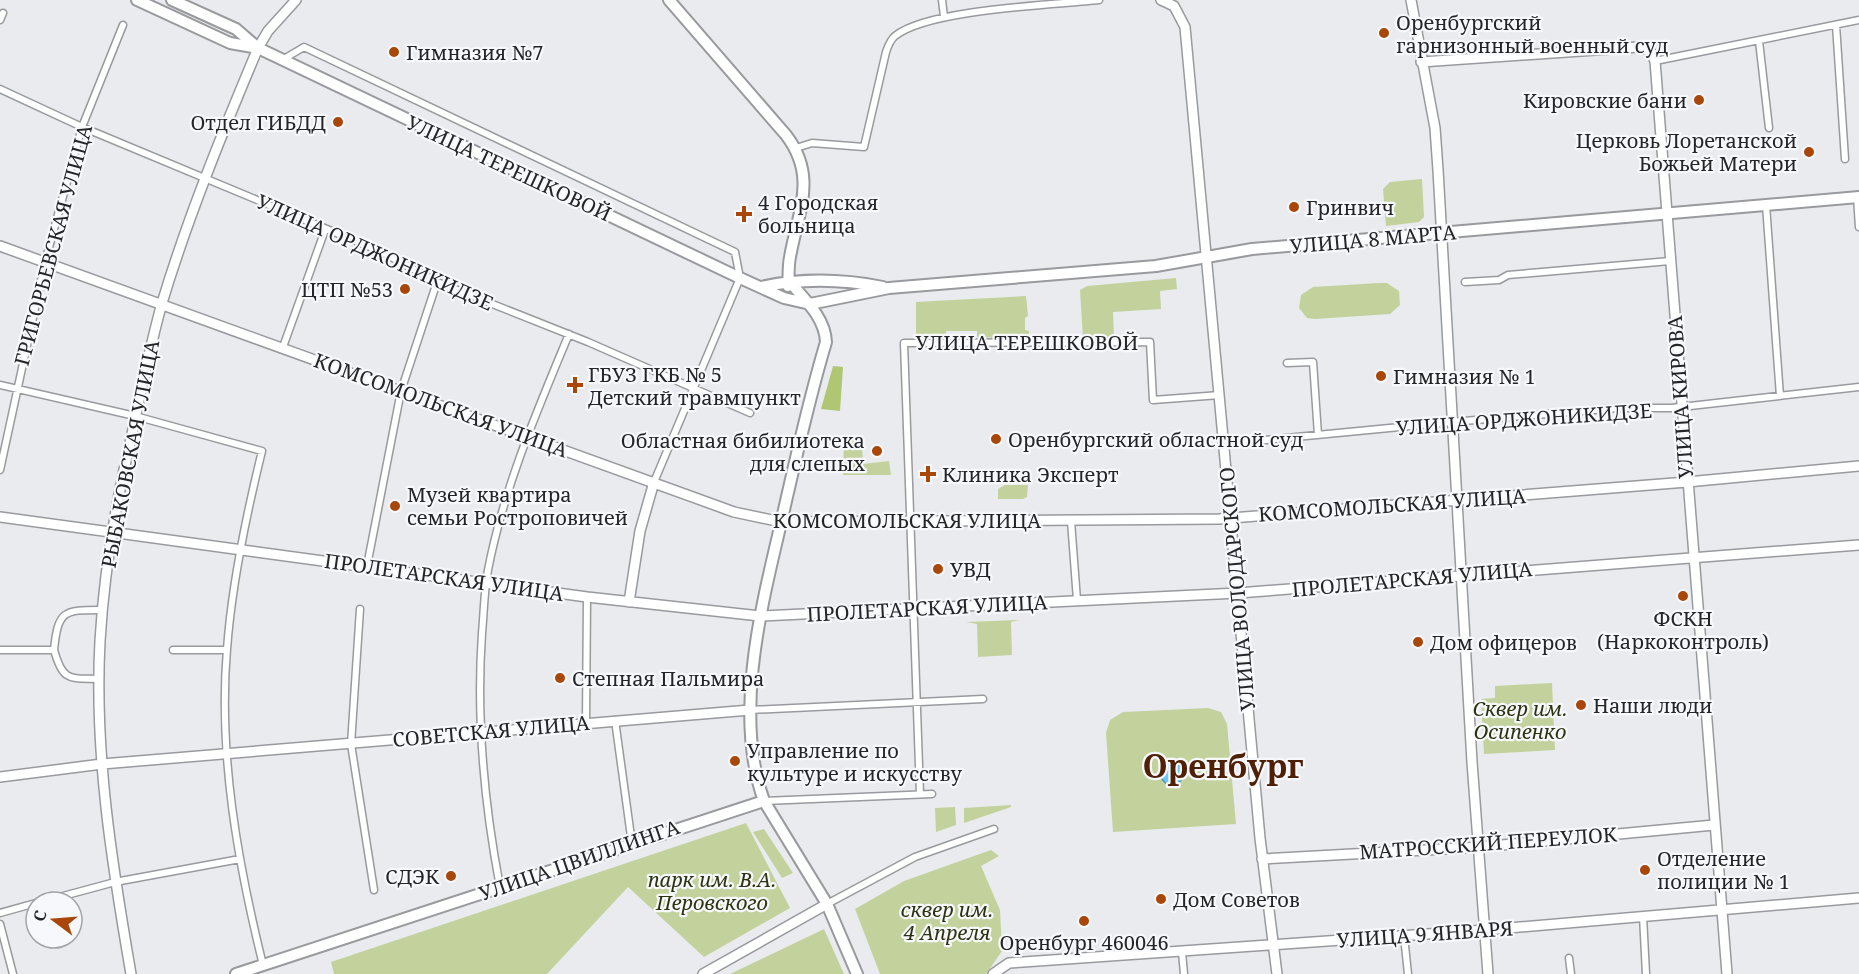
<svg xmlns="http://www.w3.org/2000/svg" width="1859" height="974" font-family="'Noto Serif',serif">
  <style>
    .green { fill: #c3d29d }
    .forest { fill: #b1c672 }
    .water { fill: #6cc8f9; stroke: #5697ba; stroke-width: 1.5 }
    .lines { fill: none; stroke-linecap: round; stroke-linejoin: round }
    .street-casing { stroke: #989a9e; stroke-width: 9 }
    .secondary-casing { stroke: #989a9e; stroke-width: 12 }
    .primary-casing { stroke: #989a9e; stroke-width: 14 }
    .street { stroke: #fff; stroke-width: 6 }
    .secondary { stroke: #fff; stroke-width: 9 }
    .primary { stroke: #fff; stroke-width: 10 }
    .poi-dot { fill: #a94708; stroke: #f6f8fc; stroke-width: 2 }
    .labels { text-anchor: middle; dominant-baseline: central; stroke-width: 4.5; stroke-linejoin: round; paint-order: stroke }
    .poi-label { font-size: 20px; fill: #242526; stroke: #f6f8fc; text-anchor: start }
    .street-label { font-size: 20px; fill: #242526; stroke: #f6f8fc }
    .park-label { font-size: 20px; font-style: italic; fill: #2b330f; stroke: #f6f8fc }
    .town-label { font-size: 32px; font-weight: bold; fill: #4f2006; stroke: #f6f8fc }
  </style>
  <rect width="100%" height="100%" fill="#e9ebef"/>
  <path class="green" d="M 1422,179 L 1424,217 L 1419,222 L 1386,226 L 1383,189 L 1390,182 Z
    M 1176,278 L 1177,289 L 1160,291 L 1161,309 L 1113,312 L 1114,337 L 1083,338 L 1080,290 L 1087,286 Z
    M 1379,283 L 1387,283 L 1399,291 L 1400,305 L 1390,314 L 1315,319 L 1307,318 L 1299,308 L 1301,295 L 1313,287 Z
    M 1026,296 L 1028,316 L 1025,318 L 1025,330 L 1029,331 L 1028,339 L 977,337 L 977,331 L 946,331 L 946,337 L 916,337 L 916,302 Z
    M 844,438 L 854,438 L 855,442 L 862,444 L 863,464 L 889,461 L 891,475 L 843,475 Z
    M 1005,485 L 1028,485 L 1027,497 L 1023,499 L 998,499 L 998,489 Z
    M 1019,620 L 1011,622 L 1012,655 L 978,657 L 977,624 L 966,622 Z
    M 1552,683 L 1555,750 L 1484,754 L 1481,699 L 1495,698 L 1495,686 Z
    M 1208,708 L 1221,712 L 1227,724 L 1236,824 L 1113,832 L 1106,733 L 1110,720 L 1123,712 Z
    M 1011,805 L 1011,807 L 964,823 L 964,808 Z
    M 955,807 L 956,825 L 936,832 L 935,808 Z
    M 746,823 L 790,908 L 704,957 L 628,887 L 547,974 L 334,974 L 331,962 Z
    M 764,829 L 793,873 L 782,878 L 753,832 Z
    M 991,850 L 999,856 L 981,866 L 1000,910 L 1002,951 L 986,974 L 880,974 L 855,909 L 904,881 Z
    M 824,929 L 844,974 L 730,974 Z"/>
  <path class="forest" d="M 833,366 L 843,367 L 840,411 L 821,409 Z"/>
  <path class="water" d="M1161 774a11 11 0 1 1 22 0a11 11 0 1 1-22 0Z"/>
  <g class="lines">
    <defs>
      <path id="street" d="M 942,0 L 944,17
        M 0,20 L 3,13
        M 1836,25 L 1845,159
        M 1759,41 L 1769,128
        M 282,60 L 304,47 L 735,252 L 740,278 L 654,482
        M 1655,61 L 1859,20
        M 0,89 L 82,127 L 382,252 L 437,282 L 588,342 L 750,413
        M 796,148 L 812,143 L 864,147 L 886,52 C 888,46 890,40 895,36 C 928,9 1053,5 1099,0
        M 1857,197 L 1859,227
        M 1766,205 L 1780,396
        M 1465,282 L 1499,280 L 1508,275 L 1670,261
        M 283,347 L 325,230
        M 1287,363 L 1313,362 L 1318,435
        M 0,385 L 135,416 L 262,451 C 246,516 232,582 227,649 C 218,754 238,864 263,965
        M 1224,444 L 1452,422 L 1618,408 L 1672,408 L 1859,387
        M 0,470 L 45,262 L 82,127 L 123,25
        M 1071,521 L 1077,600
        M 367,566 L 401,391 L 437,282
        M 360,609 L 351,744 L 374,890
        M 0,650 L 54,650 C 63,682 69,678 99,679
        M 54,650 C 58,609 65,610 102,610
        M 173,650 L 226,650
        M 750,710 L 983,699
        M 615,720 L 632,844
        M 586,722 L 587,597
        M 920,794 L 904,343 L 1150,342 L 1153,400 L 1220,395
        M 764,801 L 932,794
        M 500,887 C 484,803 476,719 482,633 C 484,612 484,591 488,570 C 504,487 537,411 569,334
        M 41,902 L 115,882 L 240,859
        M 827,904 L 915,857 L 994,829
        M 0,913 L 36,903
        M 1643,916 L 1646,974
        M 0,924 L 13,974
        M 1404,936 L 1408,974
        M 1182,952 L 1184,974
        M 1569,958 L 1571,974"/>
      <path id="secondary" d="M 1161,0 L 1174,6 L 1185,27 L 1260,838 L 1277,974
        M 1411,0 L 1435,128 L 1438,170 L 1472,762 L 1488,974
        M 1421,62 L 1639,47 L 1650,51 L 1655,61 L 1727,974
        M 0,246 L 734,512 L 781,522 L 1219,519 L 1687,482 L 1859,466
        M 0,517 L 587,597 L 760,616 L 1238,593 L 1859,545
        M 629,602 L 640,531 L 654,482
        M 0,777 L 102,764 L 750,710
        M 1262,859 L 1480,847 L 1714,825
        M 131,974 C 112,864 94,753 100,641 C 104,571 116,502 132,434 C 141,390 150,346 162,303 C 188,217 223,131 258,48 L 268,31 L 296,0
        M 703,974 L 827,904
        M 993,974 L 1009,963 L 1485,930 L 1859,898"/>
      <path id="primary" d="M 137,0 L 230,43 L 258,48
        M 172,0 L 236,29 L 258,48 L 740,278 L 784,298 L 810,304 L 889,288 L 1156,266 L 1252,249 L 1859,197
        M 669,0 L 786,135 C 818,177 798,211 790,257 C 788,267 789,276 788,286
        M 788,280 C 804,299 825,317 826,342 C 808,402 795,462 781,523 C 761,608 733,716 764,801 L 827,904 L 857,974
        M 761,287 C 801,278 842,279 883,287
        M 236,974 L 764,801"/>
    </defs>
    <use href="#street" class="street-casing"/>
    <use href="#secondary" class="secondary-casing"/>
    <use href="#primary" class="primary-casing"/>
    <use href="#street" class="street"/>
    <use href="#secondary" class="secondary"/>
    <use href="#primary" class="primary"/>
  </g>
  <g class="poi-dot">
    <circle cx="1384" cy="33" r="6"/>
    <circle cx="394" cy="52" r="6"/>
    <circle cx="1699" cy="100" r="6"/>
    <circle cx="338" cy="122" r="6"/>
    <circle cx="1809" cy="152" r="6"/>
    <circle cx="1294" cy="207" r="6"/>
    <path d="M741 205h6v6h6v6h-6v6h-6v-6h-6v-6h6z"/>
    <circle cx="405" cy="289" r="6"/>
    <circle cx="1381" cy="376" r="6"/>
    <path d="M572 376h6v6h6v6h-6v6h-6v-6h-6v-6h6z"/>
    <circle cx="996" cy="439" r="6"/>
    <circle cx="877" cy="451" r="6"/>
    <path d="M925 465h6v6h6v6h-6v6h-6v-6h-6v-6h6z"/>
    <circle cx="395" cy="506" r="6"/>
    <circle cx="938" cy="569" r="6"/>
    <circle cx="1683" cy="596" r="6"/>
    <circle cx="1418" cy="642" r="6"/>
    <circle cx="560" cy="678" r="6"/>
    <circle cx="1581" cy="705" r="6"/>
    <circle cx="735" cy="761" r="6"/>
    <circle cx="1645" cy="870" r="6"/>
    <circle cx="451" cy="876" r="6"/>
    <circle cx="1161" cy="899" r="6"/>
    <circle cx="1084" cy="921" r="6"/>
  </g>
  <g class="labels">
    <g class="poi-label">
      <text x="1396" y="22">Оренбургский<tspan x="1396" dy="23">гарнизонный военный суд</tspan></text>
      <text x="406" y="52">Гимназия №7</text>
      <text x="1687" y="100" text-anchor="end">Кировские бани</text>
      <text x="326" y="122" text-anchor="end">Отдел ГИБДД</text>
      <text x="1797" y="140" text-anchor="end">Церковь Лоретанской<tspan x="1797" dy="23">Божьей Матери</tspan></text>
      <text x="758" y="202">4 Городская<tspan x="758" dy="23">больница</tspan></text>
      <text x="1306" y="207">Гринвич</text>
      <text x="393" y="289" text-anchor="end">ЦТП №53</text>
      <text x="588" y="374">ГБУЗ ГКБ № 5<tspan x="588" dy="23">Детский травмпункт</tspan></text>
      <text x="1393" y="376">Гимназия № 1</text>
      <text x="1008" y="439">Оренбургский областной суд</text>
      <text x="865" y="440" text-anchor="end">Областная бибилиотека<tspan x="865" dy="23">для слепых</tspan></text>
      <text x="942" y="474">Клиника Эксперт</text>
      <text x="407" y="494">Музей квартира<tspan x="407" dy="23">семьи Ростроповичей</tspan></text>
      <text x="950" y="569">УВД</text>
      <text x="1683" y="618" text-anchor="middle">ФСКН<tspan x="1683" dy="23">(Наркоконтроль)</tspan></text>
      <text x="1430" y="642">Дом офицеров</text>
      <text x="572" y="678">Степная Пальмира</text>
      <text x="1593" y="705">Наши люди</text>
      <text x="747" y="750">Управление по<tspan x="747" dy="23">культуре и искусству</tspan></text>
      <text x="1657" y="858">Отделение<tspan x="1657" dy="23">полиции № 1</tspan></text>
      <text x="439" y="876" text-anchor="end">СДЭК</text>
      <text x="1173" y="899">Дом Советов</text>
      <text x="1084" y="942" text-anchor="middle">Оренбург 460046</text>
    </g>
    <g class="street-label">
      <text transform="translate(509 168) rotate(25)">УЛИЦА ТЕРЕШКОВОЙ</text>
      <text transform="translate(1373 239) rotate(-5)">УЛИЦА 8 МАРТА</text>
      <text transform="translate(53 245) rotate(-75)">ГРИГОРЬЕВСКАЯ УЛИЦА</text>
      <text transform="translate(375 252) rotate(24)">УЛИЦА ОРДЖОНИКИДЗЕ</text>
      <text x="1027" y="342">УЛИЦА ТЕРЕШКОВОЙ</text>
      <text transform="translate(1680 397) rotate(-94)">УЛИЦА КИРОВА</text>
      <text transform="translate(441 405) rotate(20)">КОМСОМОЛЬСКАЯ УЛИЦА</text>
      <text transform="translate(1524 419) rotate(-4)">УЛИЦА ОРДЖОНИКИДЗЕ</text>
      <text transform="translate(130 454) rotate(-79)">РЫБАКОВСКАЯ УЛИЦА</text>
      <text transform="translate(1392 505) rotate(-4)">КОМСОМОЛЬСКАЯ УЛИЦА</text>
      <text x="907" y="520">КОМСОМОЛЬСКАЯ УЛИЦА</text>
      <text transform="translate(444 577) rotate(8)">ПРОЛЕТАРСКАЯ УЛИЦА</text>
      <text transform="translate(1412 579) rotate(-5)">ПРОЛЕТАРСКАЯ УЛИЦА</text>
      <text transform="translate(1237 589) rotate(-95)">УЛИЦА ВОЛОДАРСКОГО</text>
      <text transform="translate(927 608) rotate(-3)">ПРОЛЕТАРСКАЯ УЛИЦА</text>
      <text transform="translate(491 731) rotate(-5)">СОВЕТСКАЯ УЛИЦА</text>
      <text transform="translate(1488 843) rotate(-4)">МАТРОССКИЙ ПЕРЕУЛОК</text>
      <text transform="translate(579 860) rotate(-19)">УЛИЦА ЦВИЛЛИНГА</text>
      <text transform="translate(1425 934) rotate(-4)">УЛИЦА 9 ЯНВАРЯ</text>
    </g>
    <g class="park-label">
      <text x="1520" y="708">Сквер им.<tspan x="1520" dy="23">Осипенко</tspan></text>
      <text x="712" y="879">парк им. В.А.<tspan x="712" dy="23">Перовского</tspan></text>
      <text x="947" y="909">сквер им.<tspan x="947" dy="23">4 Апреля</tspan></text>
    </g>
    <g class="town-label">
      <text x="1223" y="765">Оренбург</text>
    </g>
  </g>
  <g transform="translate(54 920) rotate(286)"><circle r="28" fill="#f6f8fc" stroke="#a2a4a6" stroke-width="1.5"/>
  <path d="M0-4.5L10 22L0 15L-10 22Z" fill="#a94708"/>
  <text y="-9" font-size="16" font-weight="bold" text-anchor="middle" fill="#242526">С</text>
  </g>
</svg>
